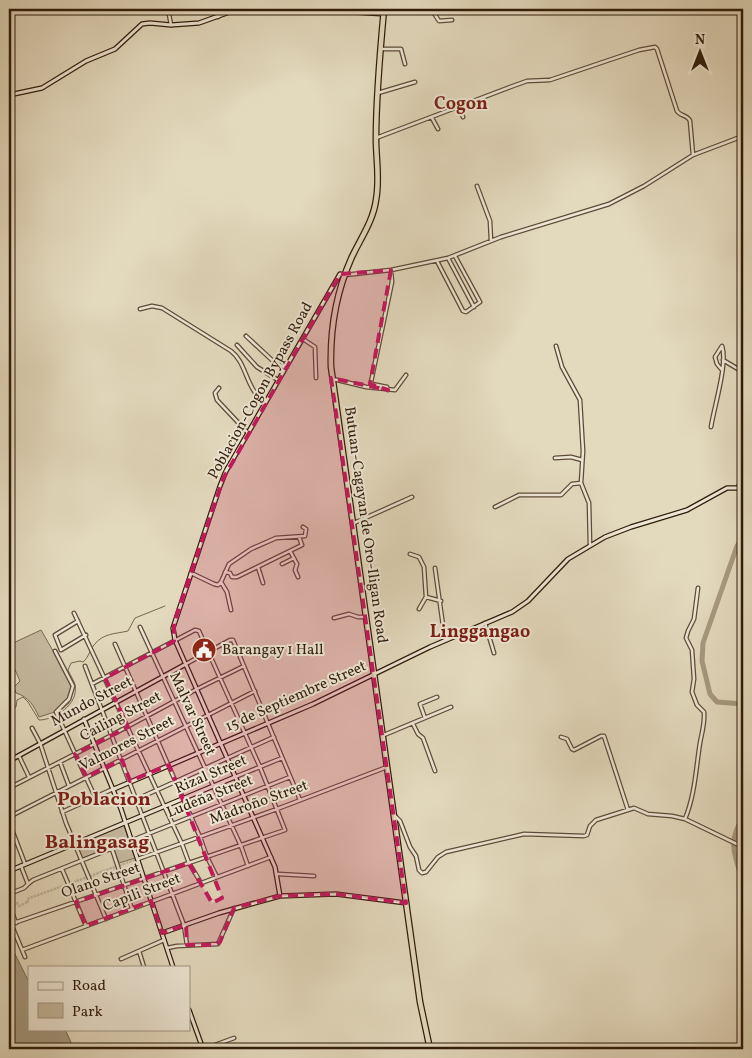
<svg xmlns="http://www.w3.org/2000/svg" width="752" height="1058" font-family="Vollkorn,serif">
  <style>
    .green { fill: #c5b99f; stroke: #7a6a54 }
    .water { fill: #a69980; stroke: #776751 }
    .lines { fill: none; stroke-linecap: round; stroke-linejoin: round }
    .stream { stroke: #776751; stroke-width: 1 }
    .river { stroke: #a69980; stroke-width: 5 }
    .street-tunnel { stroke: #bfb399; stroke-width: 2.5; stroke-dasharray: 2.5 1; stroke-linecap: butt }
    .street-casing { stroke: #5d4b37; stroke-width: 5 }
    .secondary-casing { stroke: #301c0a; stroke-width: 5.5 }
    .highway-casing { stroke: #301c0a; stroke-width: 7 }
    .street { stroke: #ede6d4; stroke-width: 2.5 }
    .secondary { stroke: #ede6d4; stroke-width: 3 }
    .highway { stroke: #e3d9bd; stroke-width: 4.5 }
    .marked { fill: #c2185b; fill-opacity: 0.2; stroke: #c2185b; stroke-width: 4; stroke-dasharray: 10 6; stroke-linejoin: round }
    .labels { text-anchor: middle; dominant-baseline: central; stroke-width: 4; stroke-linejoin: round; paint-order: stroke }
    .street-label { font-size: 15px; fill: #301c0a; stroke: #ede6d4 }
    .poi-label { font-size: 15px; fill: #301c0a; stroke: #ede6d4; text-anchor: start }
    .quarter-label { font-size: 18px; font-weight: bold; fill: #7a1f14; stroke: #ede6d4 }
    .district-label { font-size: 20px; font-weight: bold; fill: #7a1f14; stroke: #ede6d4 }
  </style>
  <rect width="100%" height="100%" fill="#e3d9bd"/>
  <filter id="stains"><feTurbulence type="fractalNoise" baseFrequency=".004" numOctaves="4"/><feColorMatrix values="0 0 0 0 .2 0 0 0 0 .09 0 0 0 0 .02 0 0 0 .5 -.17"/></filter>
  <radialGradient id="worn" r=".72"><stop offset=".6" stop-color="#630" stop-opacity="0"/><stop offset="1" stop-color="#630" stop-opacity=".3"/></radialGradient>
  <path class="green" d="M 41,630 L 68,677 L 72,690 L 69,703 L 61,710 L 39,717 C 34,706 29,697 16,693 L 14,687 L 20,681 L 9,656 L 9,645 Z
    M 124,825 L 129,841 L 82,858 L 76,845 Z
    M 130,844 L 135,858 L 119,863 L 114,849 Z"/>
  <path class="water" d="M 9,942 L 29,982 L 29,1029 L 65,1029 L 74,1049 L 9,1049 Z"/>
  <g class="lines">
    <path class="stream" d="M 9,709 L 16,707 L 17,700 L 23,697 L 28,702 L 39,720 C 55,720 79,704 75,685 C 74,680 70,675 68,670 L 71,663 L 80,661 L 83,662 C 89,657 89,651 94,645 C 103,633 115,634 128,631 L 135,618 L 165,606"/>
    <path class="river" d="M 743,538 L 737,546 L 703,643 L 702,661 L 710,694 L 717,702 L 743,704
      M 743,818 C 727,841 735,857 743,881"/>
    <path class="street-tunnel" d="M 10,906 L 17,903 L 19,906 L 28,902 L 27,899 L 137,859"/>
    <defs>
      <path id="street" d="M 168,9 L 171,25
        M 216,9 L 218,17
        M 409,9 L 432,10 L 439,21 L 452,20
        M 382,49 L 401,49 L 405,64
        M 378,93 L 415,82
        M 459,108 L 463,117
        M 432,118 L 438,129
        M 376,138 L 513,86 L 527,81 L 550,80 L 639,50 L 655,47 L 657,49 L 677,111 C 680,116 688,115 690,121 L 693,155
        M 477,186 L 490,221 L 491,241
        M 448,258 L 474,307
        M 437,261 L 463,311 L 466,312 L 480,302 L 455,256
        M 345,275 L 391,270 L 448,258 L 501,237 L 609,204 L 644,186 L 693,155 L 743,136
        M 140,309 L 152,306 L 162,308 L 231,351 C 247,363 245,388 265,403
        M 246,336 L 273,361 L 285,368
        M 303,339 L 315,347 L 316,378
        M 237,345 L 257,367 L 278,380
        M 556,346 L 562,367 L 580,400 L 583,451 L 581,483 L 589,503 L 590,545
        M 723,360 L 743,372
        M 739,370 L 743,367
        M 333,379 L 366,387 L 395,390 L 406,375
        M 219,388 L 215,393 L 217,400 L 248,433
        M 388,390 L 387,387 L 372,384 L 371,382 L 392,282 L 391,270
        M 711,427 C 714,407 728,364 722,346 L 715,357 L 717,364 L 722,370
        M 555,458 L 571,457 L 582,460
        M 738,487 L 743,478
        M 495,507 L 519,495 L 561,495 L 572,484 L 581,483
        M 354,523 L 412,497
        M 290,551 L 297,564 L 295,570 L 298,577
        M 410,554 L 419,557 L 424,567 L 426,597 L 419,609
        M 282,564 L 294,558
        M 258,567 L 263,583
        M 435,568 L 445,640
        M 225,572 L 230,573 L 232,577 L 237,577 L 302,545 L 299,537
        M 191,573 L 214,584 L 218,585 L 221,582 L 229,564 L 251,549 L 276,538 L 305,536 L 306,529 L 303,527
        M 221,582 L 227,592 L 231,610
        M 426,597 L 441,601
        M 74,613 L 182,844 L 189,863 L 201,883
        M 334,618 L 349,614 L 358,617 L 365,617
        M 78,621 L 55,635 L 61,650 L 86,635
        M 485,623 L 494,653
        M 140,627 L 241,846 L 248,866
        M 115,644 L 200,837 L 207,857 L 217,877
        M 55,651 L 73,686 L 69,699 L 56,712 L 95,797
        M 186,664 L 230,640 L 233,640 L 300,800
        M 85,666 L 184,925 L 187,945
        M 425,718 L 420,704 L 437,697
        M 413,724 L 418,734 L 423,738 L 435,771
        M 32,728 L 40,743 L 66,823 L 106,919
        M 384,735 L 451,707
        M 561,737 L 567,739 L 572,749 L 574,750 L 601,736 L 604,736 L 628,810
        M 19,756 L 29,777
        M 60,762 L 69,786
        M 235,777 L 282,758
        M 9,788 L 112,735 L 197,689 L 244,666
        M 137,799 L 274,737
        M 62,812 L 113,789
        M 395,816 L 400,821 L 410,847 L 416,856 L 419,870 L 422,873 L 426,872 L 438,857 L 446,852 L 524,834 L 584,836 L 587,835 L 590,826 L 596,820 L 634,808 L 648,814 L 672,816 L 685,819 L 743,847
        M 9,817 L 255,691
        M 685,819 C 695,795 696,768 700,743 C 702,732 705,723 704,712 L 697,705 L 692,692 L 694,679 L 692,650 L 686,638 L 688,631 L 694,619 L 698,588
        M 9,822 L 25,864
        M 112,849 L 132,909
        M 138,859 L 277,809 L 387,767
        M 62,869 L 86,926
        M 278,874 L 314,876
        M 28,884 L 33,880 L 290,777
        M 9,894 L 24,888 L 28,884 L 21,866
        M 9,904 L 16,923
        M 9,919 L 25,957
        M 11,924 L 285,830 L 260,767 L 199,631 L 195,630 L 92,684
        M 167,948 L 177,946 L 218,944 L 234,908
        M 22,950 L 271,857
        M 121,959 L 139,951
        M 144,967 L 139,951 L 164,940
        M 204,1049 L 234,1038"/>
      <path id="secondary" d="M 308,9 L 384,14
        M 9,95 L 42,88 L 86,61 L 115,49 L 142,24 L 150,23 L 171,25 L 199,23 L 238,9
        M 84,719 L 121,809 L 173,967
        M 9,761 L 186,664
        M 114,789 L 313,704 L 430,647 L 512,612 L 528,601 L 568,559 L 605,537 L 631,527 L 687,510 L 727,488 L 743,488
        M 9,871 L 235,777
        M 280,896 L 275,867 L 175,640 L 173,628 L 220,486 L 226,471 L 340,274 L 345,275
        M 162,933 L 219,913 L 280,896 L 336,894 L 406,903
        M 189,1010 L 203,1049"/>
      <path id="highway" d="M 384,9 C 380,52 376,95 376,139 C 376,159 380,179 376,200 C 373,222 360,239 351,259 C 336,293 330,330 331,367 L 420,1002 L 430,1049"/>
    </defs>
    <use href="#street" class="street-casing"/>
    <use href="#secondary" class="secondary-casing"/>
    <use href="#highway" class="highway-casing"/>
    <use href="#street" class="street"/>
    <use href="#secondary" class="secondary"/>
    <use href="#highway" class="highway"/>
  </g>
  <path class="marked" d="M 391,270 L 370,384 L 388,390 L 331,378 L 406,903 L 336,894 L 280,896 L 234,908 L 220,942 L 214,945 L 187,945 L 186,925 L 162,933 L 151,901 L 86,926 L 76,902 L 189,863 L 212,903 L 222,898 L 169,765 L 130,781 L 122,760 L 86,777 L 75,754 L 128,727 L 105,678 L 174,641 L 174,623 L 223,479 L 340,274 Z"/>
  <defs>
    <symbol id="civic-disc" viewBox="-11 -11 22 22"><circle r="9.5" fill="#8f2418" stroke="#ede6d4"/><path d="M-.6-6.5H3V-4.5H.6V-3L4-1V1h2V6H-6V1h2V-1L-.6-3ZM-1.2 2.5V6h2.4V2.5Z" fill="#fff"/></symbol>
  </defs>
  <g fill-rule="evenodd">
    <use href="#civic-disc" x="190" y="636" width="28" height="28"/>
  </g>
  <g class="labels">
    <g class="street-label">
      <text transform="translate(261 391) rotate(-61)">Poblacion-Cogon Bypass Road</text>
      <text transform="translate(365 525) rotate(82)">Butuan-Cagayan de Oro-Iligan Road</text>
      <text transform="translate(296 697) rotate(-24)">15 de Septiembre Street</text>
      <text transform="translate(92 702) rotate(-28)">Mundo Street</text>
      <text transform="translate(192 714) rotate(65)">Malvar Street</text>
      <text transform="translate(121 717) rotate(-28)">Cailing Street</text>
      <text transform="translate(127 744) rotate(-27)">Valmores Street</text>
      <text transform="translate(211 775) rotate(-23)">Rizal Street</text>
      <text transform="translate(210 797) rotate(-22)">Ludeña Street</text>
      <text transform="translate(259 803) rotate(-20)">Madroño Street</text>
      <text transform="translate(101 881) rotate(-19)">Olano Street</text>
      <text transform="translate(142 893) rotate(-21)">Capili Street</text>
    </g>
    <g class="poi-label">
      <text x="222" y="650">Barangay 1 Hall</text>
    </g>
    <g class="quarter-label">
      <text x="461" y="104">Cogon</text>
      <text x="480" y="632">Linggangao</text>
    </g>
    <g class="district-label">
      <text x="104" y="800">Poblacion</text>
      <text x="97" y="843">Balingasag</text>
    </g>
  </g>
  <rect width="752" height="1058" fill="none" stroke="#e3d9bd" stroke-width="30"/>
  <rect x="10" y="10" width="732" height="1038" fill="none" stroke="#301c0a" stroke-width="2.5"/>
  <rect x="15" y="15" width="722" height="1028" fill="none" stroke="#301c0a"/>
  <rect x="28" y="966" width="162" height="65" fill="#ede6d4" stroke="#a19583"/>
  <rect x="38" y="982" width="25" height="8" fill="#ede6d4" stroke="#a19583"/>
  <text x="72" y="990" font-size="15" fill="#301c0a">Road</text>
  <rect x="38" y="1003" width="25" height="15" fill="#c5b99f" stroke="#a19583"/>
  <text x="72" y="1016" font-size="15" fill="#301c0a">Park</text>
  <g transform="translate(700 52)" stroke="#ede6d4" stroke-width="4" paint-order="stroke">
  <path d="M0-4L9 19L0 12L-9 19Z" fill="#301c0a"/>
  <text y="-8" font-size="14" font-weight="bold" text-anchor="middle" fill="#301c0a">N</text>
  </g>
  <rect width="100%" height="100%" filter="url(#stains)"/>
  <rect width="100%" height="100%" fill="url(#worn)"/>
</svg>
